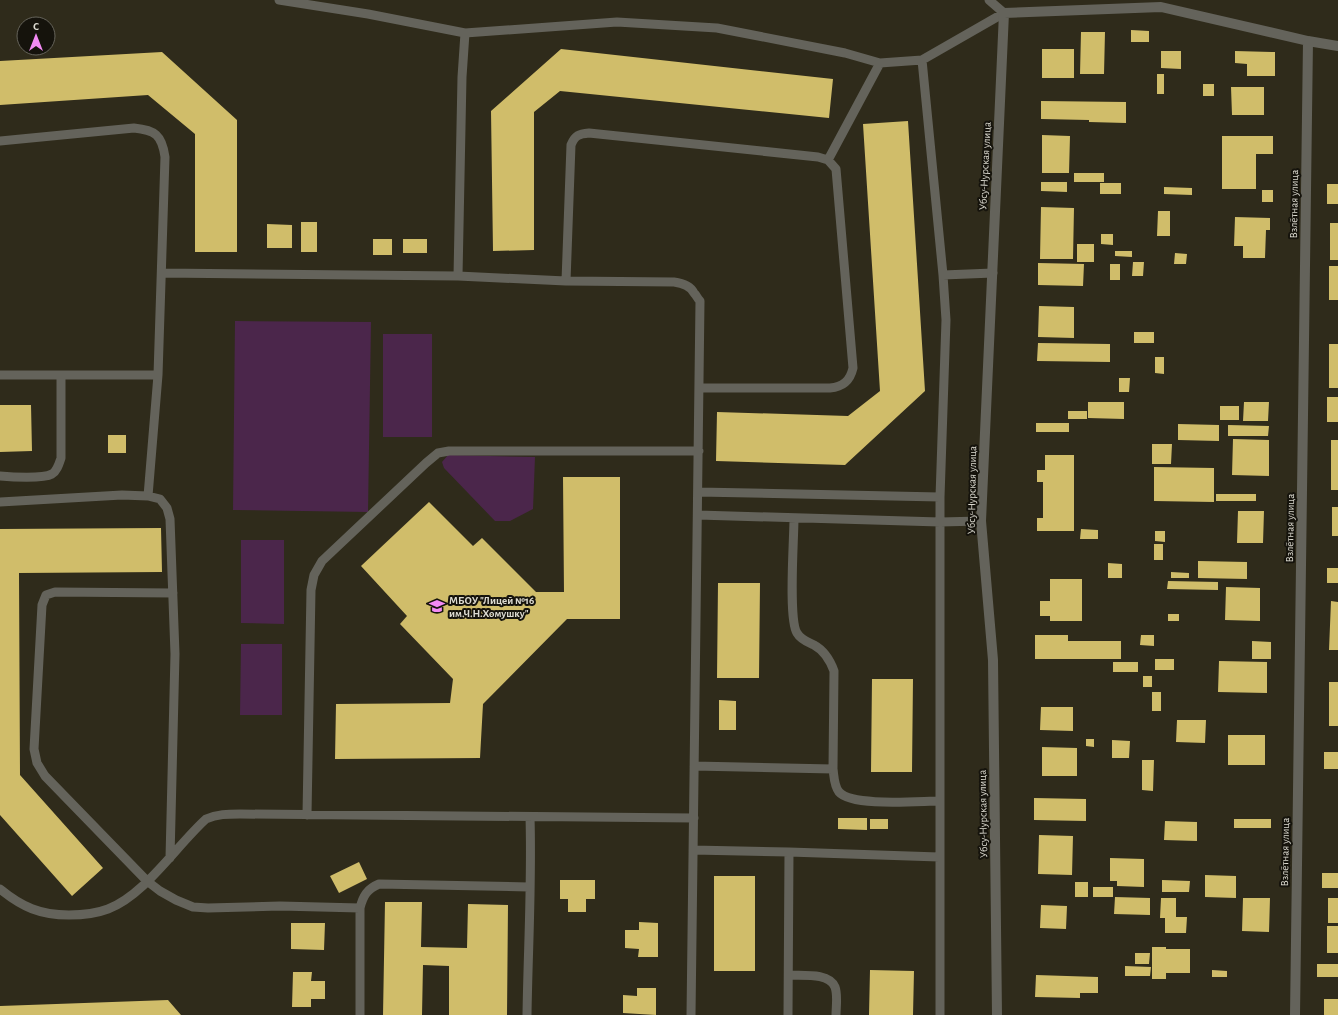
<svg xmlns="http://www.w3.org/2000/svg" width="1338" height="1015" font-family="'Alegreya Sans',sans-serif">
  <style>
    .green { fill: #4b264b }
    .building { fill: #d0bd6a }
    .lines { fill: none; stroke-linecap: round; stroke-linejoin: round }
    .lane { stroke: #64635b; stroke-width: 9 }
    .street { stroke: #64635b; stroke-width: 10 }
    .labels { text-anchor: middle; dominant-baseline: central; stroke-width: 4; stroke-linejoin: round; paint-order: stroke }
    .street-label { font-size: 11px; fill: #dcdad0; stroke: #15130c }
    .poi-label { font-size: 11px; font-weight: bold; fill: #dcdad0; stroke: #15130c; text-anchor: start }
  </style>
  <rect width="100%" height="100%" fill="#2f2b1b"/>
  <path class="green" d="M 235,321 L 371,322 L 368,512 L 233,510 Z
    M 383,334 L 432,334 L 432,437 L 383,437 Z
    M 448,455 L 535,457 L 533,509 L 510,521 L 495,521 L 444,468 L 442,462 Z
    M 241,540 L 284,540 L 284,624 L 241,623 Z
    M 241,644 L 282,644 L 282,715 L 240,715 Z"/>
  <path class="building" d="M 1131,30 L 1149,31 L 1149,42 L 1131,42 Z
    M 1081,32 L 1105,32 L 1104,74 L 1080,74 Z
    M 561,49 L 833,79 L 829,118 L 560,91 L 534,112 L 534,250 L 493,251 L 491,111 Z
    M 1042,49 L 1074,49 L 1074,78 L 1042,78 Z
    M 1161,51 L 1181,51 L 1181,69 L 1161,68 Z
    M 1235,51 L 1275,52 L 1275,76 L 1247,76 L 1247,64 L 1235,63 Z
    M 162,52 L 237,120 L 237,252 L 195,252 L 195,134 L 148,95 L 0,105 L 0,61 Z
    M 1157,74 L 1164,74 L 1164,94 L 1157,94 Z
    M 1203,84 L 1214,84 L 1214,96 L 1203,96 Z
    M 1231,87 L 1264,87 L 1264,115 L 1232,115 Z
    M 1041,101 L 1126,102 L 1126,123 L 1089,122 L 1089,120 L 1041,119 Z
    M 908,121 L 925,391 L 845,465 L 716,461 L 717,412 L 848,416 L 880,391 L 863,124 Z
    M 1042,135 L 1070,136 L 1069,173 L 1042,173 Z
    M 1222,136 L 1273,136 L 1273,154 L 1256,154 L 1256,189 L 1222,189 Z
    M 1074,173 L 1104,173 L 1104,182 L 1074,182 Z
    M 1041,182 L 1067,182 L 1067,192 L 1041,191 Z
    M 1100,183 L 1121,183 L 1121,194 L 1100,194 Z
    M 1327,184 L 1338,184 L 1338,204 L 1327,204 Z
    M 1164,187 L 1192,188 L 1192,195 L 1164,194 Z
    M 1262,190 L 1273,190 L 1273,202 L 1262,202 Z
    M 1041,207 L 1074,208 L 1073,259 L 1040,259 Z
    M 1158,211 L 1170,211 L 1170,236 L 1157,236 Z
    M 1235,217 L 1270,218 L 1270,230 L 1266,230 L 1265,258 L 1243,258 L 1243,246 L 1234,246 Z
    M 301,222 L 317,222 L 317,252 L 301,252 Z
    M 1330,223 L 1338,223 L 1338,260 L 1330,260 Z
    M 267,224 L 292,225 L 292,248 L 267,248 Z
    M 1101,234 L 1113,234 L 1113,245 L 1101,244 Z
    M 373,239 L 392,239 L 392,255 L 373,255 Z
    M 403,239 L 427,239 L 427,253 L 403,253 Z
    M 1077,244 L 1094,244 L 1094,262 L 1077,262 Z
    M 1115,251 L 1132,251 L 1132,257 L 1115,256 Z
    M 1175,253 L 1187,254 L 1186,264 L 1174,264 Z
    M 1133,262 L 1144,262 L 1143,276 L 1132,276 Z
    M 1038,263 L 1084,264 L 1083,286 L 1038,285 Z
    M 1110,264 L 1120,264 L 1120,280 L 1110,280 Z
    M 1329,266 L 1338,266 L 1338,300 L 1329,300 Z
    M 1039,306 L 1074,307 L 1074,338 L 1038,337 Z
    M 1134,332 L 1154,332 L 1154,343 L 1134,343 Z
    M 1038,343 L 1110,344 L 1110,362 L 1037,361 Z
    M 1329,344 L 1338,344 L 1338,388 L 1329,388 Z
    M 1155,357 L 1164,357 L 1164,374 L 1155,373 Z
    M 1119,378 L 1130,378 L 1129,392 L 1119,392 Z
    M 1327,397 L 1338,397 L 1338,422 L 1327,422 Z
    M 1088,402 L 1124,402 L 1124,419 L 1088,418 Z
    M 1244,402 L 1269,402 L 1268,421 L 1243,421 Z
    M 0,405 L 31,405 L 32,451 L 0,452 Z
    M 1220,406 L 1239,406 L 1239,420 L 1220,420 Z
    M 1068,411 L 1087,411 L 1087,419 L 1068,419 Z
    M 1036,423 L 1069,423 L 1069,432 L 1036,432 Z
    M 1178,424 L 1219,425 L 1219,441 L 1178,440 Z
    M 1228,425 L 1269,426 L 1268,436 L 1228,436 Z
    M 108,435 L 126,435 L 126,453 L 108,453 Z
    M 1233,439 L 1269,440 L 1269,476 L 1232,475 Z
    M 1331,440 L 1338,440 L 1338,490 L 1331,490 Z
    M 1152,444 L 1172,444 L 1171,464 L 1152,464 Z
    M 1045,455 L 1074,455 L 1074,531 L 1037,531 L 1037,518 L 1043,518 L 1043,482 L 1037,482 L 1037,470 L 1045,470 Z
    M 1154,467 L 1214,468 L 1214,502 L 1154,501 Z
    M 563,477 L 620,477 L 620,619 L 567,619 L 483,704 L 480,758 L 335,759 L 336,704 L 450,703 L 453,679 L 400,624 L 407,616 L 361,566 L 429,502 L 473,546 L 482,538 L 536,592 L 564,592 Z
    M 1216,494 L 1256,494 L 1256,501 L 1216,501 Z
    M 1332,507 L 1338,507 L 1338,536 L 1332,536 Z
    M 1238,511 L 1264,511 L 1263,543 L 1237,543 Z
    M 161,528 L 162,572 L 19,573 L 20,775 L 103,868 L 72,896 L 0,815 L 0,529 Z
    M 1081,529 L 1098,530 L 1098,539 L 1080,539 Z
    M 1155,531 L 1165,531 L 1165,542 L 1155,541 Z
    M 1154,544 L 1163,544 L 1163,560 L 1154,560 Z
    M 1198,561 L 1247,562 L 1247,579 L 1198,578 Z
    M 1108,563 L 1122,564 L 1122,578 L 1108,578 Z
    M 1327,568 L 1338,568 L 1338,583 L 1327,583 Z
    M 1171,572 L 1189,573 L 1189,578 L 1171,578 Z
    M 1050,579 L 1082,579 L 1082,621 L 1050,621 L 1050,616 L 1040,616 L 1040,601 L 1050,601 Z
    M 1168,581 L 1218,582 L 1218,590 L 1167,589 Z
    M 718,583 L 760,583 L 759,678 L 717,678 Z
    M 1226,587 L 1260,588 L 1260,621 L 1225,620 Z
    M 1331,601 L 1338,602 L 1338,650 L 1329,650 Z
    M 1168,614 L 1179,614 L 1179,621 L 1168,621 Z
    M 1035,635 L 1068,635 L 1068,641 L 1121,641 L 1121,659 L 1035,659 Z
    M 1141,635 L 1154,635 L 1154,646 L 1140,645 Z
    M 1252,641 L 1271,642 L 1271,659 L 1252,659 Z
    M 1155,659 L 1174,659 L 1174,670 L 1155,670 Z
    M 1219,661 L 1267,662 L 1267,693 L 1218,692 Z
    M 1113,662 L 1138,662 L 1138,672 L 1113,672 Z
    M 1143,676 L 1152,676 L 1152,687 L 1143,687 Z
    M 872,679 L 913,679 L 912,772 L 871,772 Z
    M 1329,682 L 1338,682 L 1338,726 L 1329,726 Z
    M 1152,692 L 1161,692 L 1161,711 L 1152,711 Z
    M 719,700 L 736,701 L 736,730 L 719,730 Z
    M 1041,707 L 1073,707 L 1073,731 L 1040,730 Z
    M 1177,720 L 1206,720 L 1205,743 L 1176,742 Z
    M 1228,735 L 1265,735 L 1265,765 L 1228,765 Z
    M 1086,739 L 1094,739 L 1094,747 L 1086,746 Z
    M 1112,740 L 1130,741 L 1129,758 L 1112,758 Z
    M 1042,747 L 1077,748 L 1077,776 L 1042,776 Z
    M 1324,752 L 1338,752 L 1338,769 L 1324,769 Z
    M 1142,760 L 1154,760 L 1153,791 L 1142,790 Z
    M 1034,798 L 1086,799 L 1086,821 L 1034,820 Z
    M 838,818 L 867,818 L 867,830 L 838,829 Z
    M 870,819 L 888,819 L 888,829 L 870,829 Z
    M 1234,819 L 1271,819 L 1271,828 L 1234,828 Z
    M 1165,821 L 1197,822 L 1197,841 L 1164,840 Z
    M 1039,835 L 1073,836 L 1072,875 L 1038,874 Z
    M 1110,858 L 1144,859 L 1144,887 L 1117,886 L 1117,881 L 1110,881 Z
    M 359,862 L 367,879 L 339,893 L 330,876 Z
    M 1322,873 L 1338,873 L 1338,888 L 1322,888 Z
    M 1205,875 L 1236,876 L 1236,898 L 1205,897 Z
    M 714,876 L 755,876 L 755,971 L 714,971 Z
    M 560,880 L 595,880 L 595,899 L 586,899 L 586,912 L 568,912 L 568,899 L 560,899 Z
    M 1162,880 L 1190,881 L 1189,892 L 1162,892 Z
    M 1075,882 L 1088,882 L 1088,897 L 1075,897 Z
    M 1093,887 L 1113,887 L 1113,897 L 1093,897 Z
    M 1115,897 L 1150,898 L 1150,915 L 1114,914 Z
    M 1161,898 L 1176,898 L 1176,917 L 1187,917 L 1186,933 L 1165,933 L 1165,918 L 1160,918 Z
    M 1243,898 L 1270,898 L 1269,932 L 1242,931 Z
    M 1328,898 L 1338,898 L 1338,923 L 1328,923 Z
    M 385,902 L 422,902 L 421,947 L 467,948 L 468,904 L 508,905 L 507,1015 L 449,1015 L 449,966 L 423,965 L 422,1015 L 383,1015 Z
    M 1041,905 L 1067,906 L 1066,929 L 1040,928 Z
    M 639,922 L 658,923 L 658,957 L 638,957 L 639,949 L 625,948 L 625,930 L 639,930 Z
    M 291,923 L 325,923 L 324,950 L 291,949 Z
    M 1327,926 L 1338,926 L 1338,953 L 1327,953 Z
    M 1152,947 L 1166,947 L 1166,949 L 1190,949 L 1190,973 L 1166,973 L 1166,979 L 1152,979 Z
    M 1135,953 L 1150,953 L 1149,964 L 1135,964 Z
    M 1317,964 L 1338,964 L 1338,977 L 1317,977 Z
    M 1125,966 L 1151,967 L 1150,976 L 1125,976 Z
    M 870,970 L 914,971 L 913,1015 L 869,1015 Z
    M 1212,970 L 1227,971 L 1227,977 L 1212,977 Z
    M 293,972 L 312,972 L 311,981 L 325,981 L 325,999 L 311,999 L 311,1007 L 292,1007 Z
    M 1036,975 L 1098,977 L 1098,993 L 1080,993 L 1080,998 L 1035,997 Z
    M 637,988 L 656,988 L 656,1015 L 623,1013 L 623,995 L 637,996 Z
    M 1324,999 L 1338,999 L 1338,1015 L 1324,1015 Z
    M 168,1000 L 181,1015 L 0,1015 L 0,1006 Z"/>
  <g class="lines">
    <path class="lane" d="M 279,0 L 368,14 L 465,33
      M 922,60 L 1004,13 L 989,0
      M 0,141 L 134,128 C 155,130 162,135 165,157 L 158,375
      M 828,160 L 880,63
      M 162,273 L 458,276 L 566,281 L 674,282 C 682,283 690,285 694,293 C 697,296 697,298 700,301 L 691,1015
      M 943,275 L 993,273
      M 458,276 L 462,77 L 465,33 L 617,22 L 717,28 L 845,53 L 880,63 L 922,60 L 943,275 L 946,320 L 940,497 L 940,1015
      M 566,281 L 571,145 C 575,135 579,134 589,133 L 818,157 L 828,160 L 836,169 L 853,368 C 850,381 843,387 830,388 L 699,388
      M 0,375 L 158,375 L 148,496
      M 0,476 C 11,477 43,479 52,474 C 57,471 59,464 61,458 L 61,375
      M 698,492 L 940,497
      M 0,502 L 122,495 L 148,496 L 160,499 L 167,508 L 170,519 L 175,654 L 170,858
      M 698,515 L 940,522 L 981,521
      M 794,518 C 794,540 788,619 797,633 C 801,640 808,642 814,645 C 825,651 830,660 834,671 L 833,769 C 834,776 834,786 839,792 C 852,807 919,801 940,801
      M 173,593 L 55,592 L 46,595 L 42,605 L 34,749 L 37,763 L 45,776 L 147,881 L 160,891 L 176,900 L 193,907 L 208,908 L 280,906 L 360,908 L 360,1015
      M 694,766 L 833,769
      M 307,815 L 311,590 L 314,575 L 322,561 L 426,463 L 438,453 L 449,451 L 699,451
      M 693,850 L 789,852 L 788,1015
      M 789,852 L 939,857
      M 0,889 C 22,907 40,915 69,915 C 83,915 95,914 108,909 C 145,895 177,845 206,819 C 217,814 228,814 240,814 L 694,818
      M 360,908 C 363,896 367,889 379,884 L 529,887
      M 789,975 C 801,976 829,972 835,987 C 838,995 836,1007 836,1015
      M 527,1015 C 528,949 532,883 530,817"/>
    <path class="street" d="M 997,1015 L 993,660 L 981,521 L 1004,13 L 1161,7 L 1308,41 L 1338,46
      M 1295,1015 L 1308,41"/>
  </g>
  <defs>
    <symbol id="school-bare" viewBox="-9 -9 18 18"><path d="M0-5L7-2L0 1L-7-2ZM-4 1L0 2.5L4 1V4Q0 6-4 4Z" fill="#f28af3" stroke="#15130c" stroke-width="2.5" paint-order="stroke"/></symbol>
  </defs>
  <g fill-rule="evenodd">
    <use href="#school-bare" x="426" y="595" width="22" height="22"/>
  </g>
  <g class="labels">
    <g class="street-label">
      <text transform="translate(985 166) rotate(-87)">Убсу-Нурская улица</text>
      <text transform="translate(1294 204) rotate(-89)">Взлётная улица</text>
      <text transform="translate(972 490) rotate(-89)">Убсу-Нурская улица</text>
      <text transform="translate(1290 528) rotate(-89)">Взлётная улица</text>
      <text transform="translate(983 814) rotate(-91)">Убсу-Нурская улица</text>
      <text transform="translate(1285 852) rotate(-89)">Взлётная улица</text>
    </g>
    <g class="poi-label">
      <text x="449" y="600">МБОУ "Лицей №16<tspan x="449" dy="13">им.Ч.Н.Хомушку"</tspan></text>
    </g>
  </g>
  <g transform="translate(36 36)"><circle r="19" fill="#15130c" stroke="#65635a"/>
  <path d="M0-3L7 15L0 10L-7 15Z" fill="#f28af3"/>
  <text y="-6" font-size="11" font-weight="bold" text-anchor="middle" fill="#dcdad0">С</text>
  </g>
</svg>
